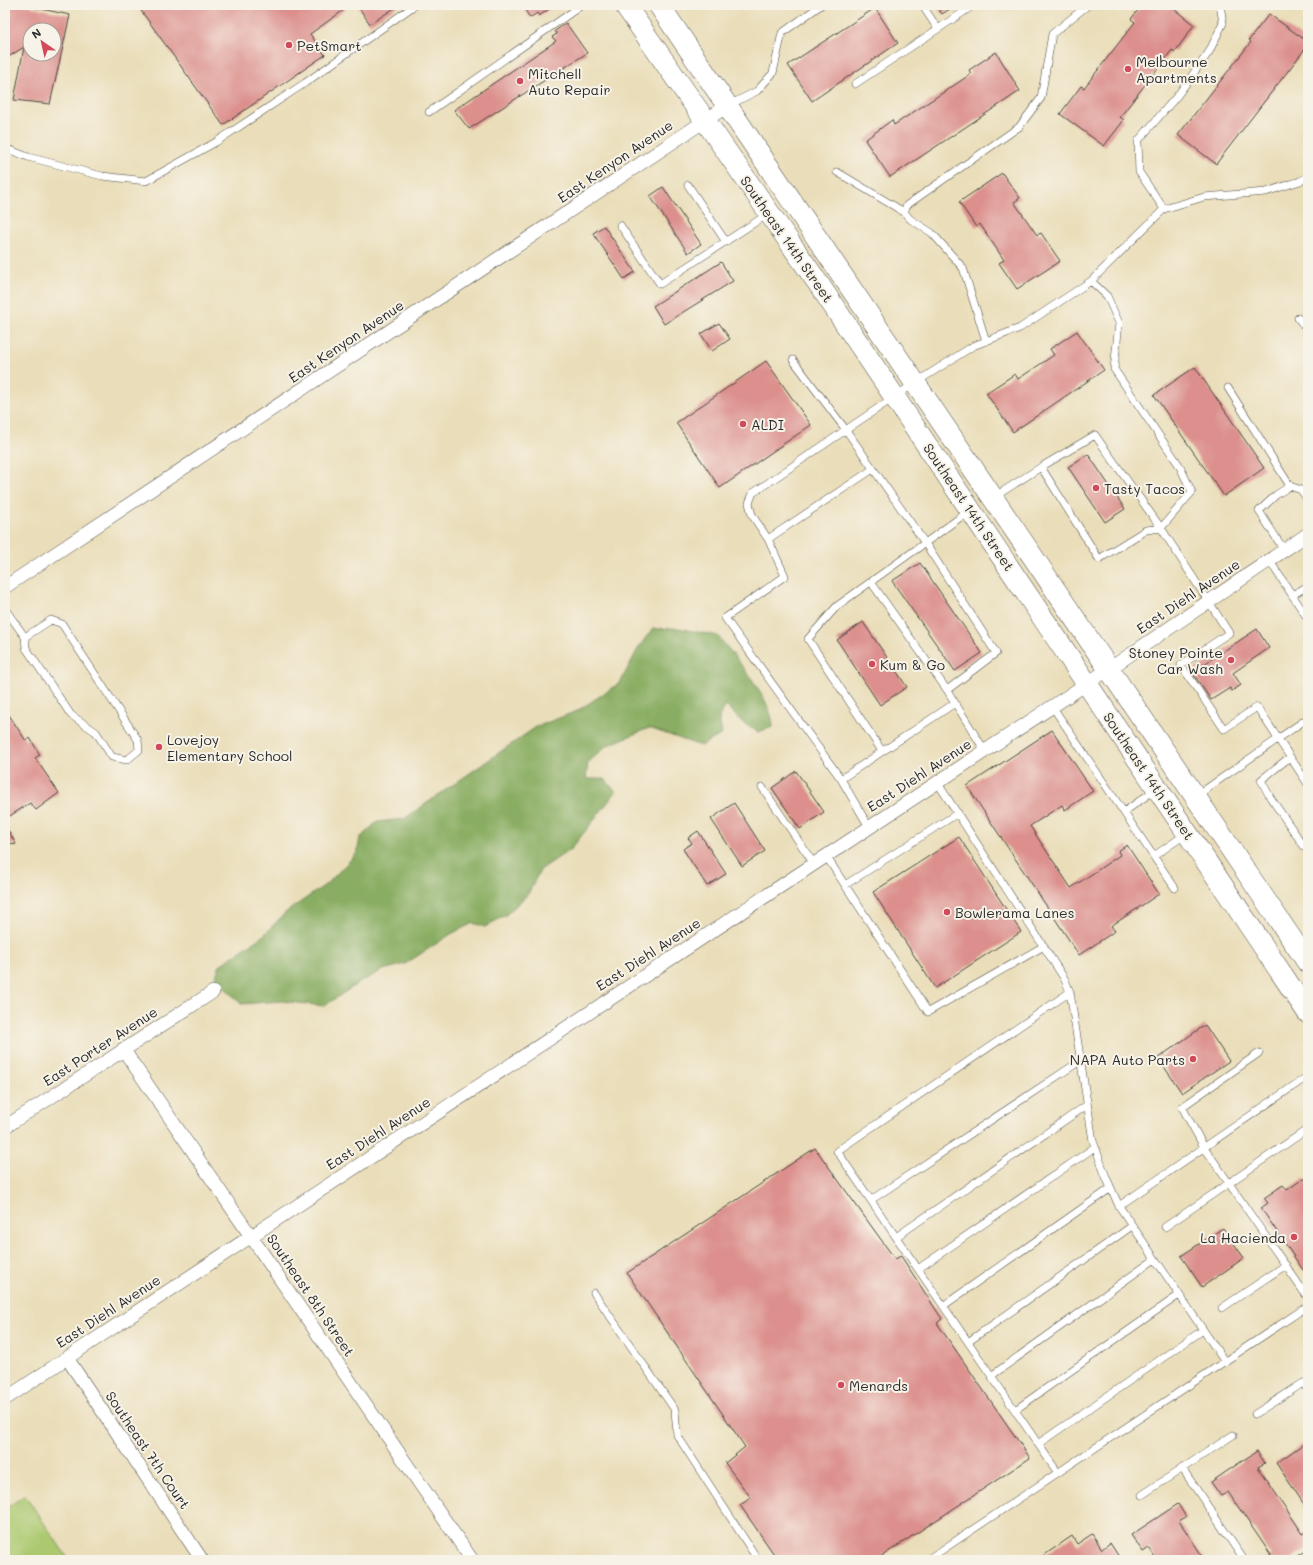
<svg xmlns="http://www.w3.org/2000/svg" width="1313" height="1565" font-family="Mali,sans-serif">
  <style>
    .green { fill: #acc970; stroke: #6c7a4e }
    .forest { fill: #89ad62; stroke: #5a6c46 }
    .building { fill: #dc8f8c; fill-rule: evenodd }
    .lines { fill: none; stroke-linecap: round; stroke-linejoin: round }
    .lane-casing { stroke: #484640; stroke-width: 8 }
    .street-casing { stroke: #484640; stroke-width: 14 }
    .primary-casing { stroke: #484640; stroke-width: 22 }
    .lane { stroke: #fff; stroke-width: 7 }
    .street { stroke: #fff; stroke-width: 13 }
    .primary { stroke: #fff; stroke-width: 21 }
    .poi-dot { fill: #d1495b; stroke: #f7f3e8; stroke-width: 1.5 }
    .labels { text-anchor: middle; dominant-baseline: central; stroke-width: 4; stroke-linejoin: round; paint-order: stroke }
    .poi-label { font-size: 14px; fill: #2b2b2b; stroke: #f7f3e8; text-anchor: start }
    .street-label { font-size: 14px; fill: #2b2b2b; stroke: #f7f3e8 }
  </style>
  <rect width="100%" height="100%" fill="#f7f3e8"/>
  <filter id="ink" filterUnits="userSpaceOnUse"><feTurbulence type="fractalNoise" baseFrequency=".025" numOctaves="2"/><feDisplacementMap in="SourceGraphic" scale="8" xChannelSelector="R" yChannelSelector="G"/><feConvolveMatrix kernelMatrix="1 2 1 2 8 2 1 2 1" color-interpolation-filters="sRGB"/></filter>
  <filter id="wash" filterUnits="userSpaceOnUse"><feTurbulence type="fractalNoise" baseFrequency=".012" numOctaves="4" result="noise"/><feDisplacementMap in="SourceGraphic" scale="16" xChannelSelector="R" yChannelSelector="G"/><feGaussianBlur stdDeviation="0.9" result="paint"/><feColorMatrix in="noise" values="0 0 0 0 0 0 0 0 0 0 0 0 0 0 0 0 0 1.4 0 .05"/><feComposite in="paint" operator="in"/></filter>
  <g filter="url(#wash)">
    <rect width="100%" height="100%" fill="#eadeba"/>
    <path class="green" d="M 25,1495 L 69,1560 L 5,1560 L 5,1509 Z"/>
    <path class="forest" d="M 678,628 L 718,636 C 736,659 772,698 773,727 L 758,732 L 742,722 L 726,706 L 719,716 L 722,734 L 701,746 L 649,728 L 606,746 L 588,763 L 586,779 L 605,779 L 616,792 L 571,849 L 540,870 L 528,894 L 507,914 L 485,927 L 473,923 L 451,934 L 405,964 L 383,970 L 357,984 L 324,1006 L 282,1001 L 241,1004 L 215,978 L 220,965 L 264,935 L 285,913 L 328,883 L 357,853 L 360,838 L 377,822 L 404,819 L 536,727 L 577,711 L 620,683 L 639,647 L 652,629 Z"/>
    <g id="blocks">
      <path class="building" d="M 5,5 L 31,5 L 32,7 L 70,15 L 50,104 L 14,100 L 24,47 L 5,59 ZM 30,30 L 54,30 L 54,54 L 30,54 Z
        M 137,5 L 351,5 L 310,34 L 325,55 L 223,125 Z
        M 357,5 L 399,5 L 370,24 Z
        M 522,5 L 555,5 L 539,16 L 537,13 L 530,18 Z
        M 935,5 L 956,5 L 942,14 Z
        M 1142,5 L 1169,5 L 1194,25 L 1175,52 L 1172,50 L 1120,117 L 1124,120 L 1104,146 L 1060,114 L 1081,86 L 1084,88 L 1135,22 L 1131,19 Z
        M 875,8 L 898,43 L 812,101 L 788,65 Z
        M 1269,14 L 1308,42 L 1308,45 L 1216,164 L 1178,135 L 1251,42 L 1249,40 Z
        M 566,23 L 587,53 L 469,129 L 454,110 L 556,41 L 552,37 L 557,34 L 555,31 Z
        M 996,52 L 1020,91 L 890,177 L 865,140 L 892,120 L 894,125 L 971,74 L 969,70 Z
        M 1002,173 L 1020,198 L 1014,202 L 1037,235 L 1041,233 L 1060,261 L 1017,289 L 999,263 L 1004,260 L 980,224 L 976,227 L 959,202 Z
        M 663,187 L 701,244 L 688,253 L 650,196 Z
        M 604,226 L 635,272 L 624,279 L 593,233 Z
        M 721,262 L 733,281 L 664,324 L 653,306 Z
        M 719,323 L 730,339 L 712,351 L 701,334 Z
        M 1077,331 L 1104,370 L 1013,432 L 986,393 L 1015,374 L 1018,379 L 1054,355 L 1050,349 Z
        M 766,361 L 811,425 L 720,488 L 676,423 Z
        M 1195,367 L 1264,468 L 1224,496 L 1154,395 Z
        M 1088,454 L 1125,509 L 1105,522 L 1068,467 Z
        M 920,563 L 982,653 L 955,671 L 892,581 Z
        M 863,622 L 907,687 L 880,705 L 837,640 Z
        M 1257,629 L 1269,648 L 1233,673 L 1241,685 L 1232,691 L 1230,688 L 1211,700 L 1192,672 Z
        M 7,712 L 26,741 L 30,738 L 40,755 L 35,758 L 59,793 L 36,810 L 30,803 L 5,819 L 5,713 Z
        M 1052,730 L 1093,791 L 1065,810 L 1062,805 L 1030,826 L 1071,888 L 1120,855 L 1118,851 L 1127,845 L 1159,894 L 1111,926 L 1115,931 L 1079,955 L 967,786 Z
        M 796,771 L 824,812 L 800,829 L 772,788 Z
        M 734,803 L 765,851 L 742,866 L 711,819 Z
        M 5,825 L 16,844 L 14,845 L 12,843 L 5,848 Z
        M 698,831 L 726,874 L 707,886 L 683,849 L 692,843 L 688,838 Z
        M 959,837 L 1021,932 L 935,988 L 873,892 Z
        M 1205,1025 L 1229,1061 L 1182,1093 L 1158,1058 Z
        M 815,1148 L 895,1259 L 901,1256 L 942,1319 L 937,1323 L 1030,1458 L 876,1560 L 778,1560 L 740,1505 L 751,1498 L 725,1463 L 745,1447 L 627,1273 Z
        M 1304,1178 L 1308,1184 L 1308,1267 L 1303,1270 L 1261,1208 L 1268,1203 L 1264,1198 L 1283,1185 L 1287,1190 Z
        M 1223,1228 L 1244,1258 L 1202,1287 L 1181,1256 Z
        M 1308,1441 L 1308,1510 L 1276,1463 Z
        M 1257,1451 L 1265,1463 L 1258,1467 L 1303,1534 L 1308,1531 L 1308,1549 L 1291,1560 L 1266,1560 L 1271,1555 L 1228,1492 L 1221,1496 L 1211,1482 Z
        M 1178,1504 L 1186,1517 L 1179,1521 L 1205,1560 L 1157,1560 L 1149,1548 L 1143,1552 L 1131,1535 Z
        M 1092,1534 L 1102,1549 L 1110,1543 L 1121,1560 L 1037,1560 L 1072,1536 L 1077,1544 Z"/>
    </g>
  </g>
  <g filter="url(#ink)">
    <use href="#blocks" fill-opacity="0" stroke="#484640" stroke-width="1"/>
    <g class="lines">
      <defs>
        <path id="lane" d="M 922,5 L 938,29
          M 855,84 L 974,5
          M 729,105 L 757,91 L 773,73 L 782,33 L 821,5
          M 429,112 L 582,5
          M 5,148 L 28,157 L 102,176 L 146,181 L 216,142 L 305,83 L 415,5
          M 837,172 L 904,212
          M 688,185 L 726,242
          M 1164,209 L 1139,172 L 1138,141 L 1177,96 L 1209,52 L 1223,23 L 1220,5
          M 620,225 L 660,284 L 768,214
          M 1091,281 L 1164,209 L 1204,197 L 1266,192 L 1300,181 L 1308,177
          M 1298,318 L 1308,331
          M 986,341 L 963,268 L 932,233 L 910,219 L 904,212 L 907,205 L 1019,127 L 1041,98 L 1052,34 L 1088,5
          M 793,360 L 846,430 L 925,543 L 837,606 L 808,639 L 882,751
          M 1228,388 L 1290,486 L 1276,495 L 1259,511 L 1284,550
          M 1290,486 L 1301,490 L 1308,500
          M 994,497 L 1041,467 L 1099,559 L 1146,530 L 1161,528 L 1229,633 L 1181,665 L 1224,729 L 1257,707 L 1308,784
          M 969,511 L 925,543 L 996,653 L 947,690 L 985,751
          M 768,539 L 873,469
          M 1269,560 L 1308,619
          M 871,582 L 947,690
          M 1292,595 L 1308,586
          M 5,609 L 25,637 L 26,648 L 71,715 L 96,732 L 112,757 L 127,760 L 139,750 L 138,740 L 62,624 L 51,620 L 25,637
          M 1052,706 L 1175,888
          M 1290,757 L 1261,780 L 1270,797 L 1308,852
          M 841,779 L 725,618 L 785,576 L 768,539 L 752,515 L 749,503 L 753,493 L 915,383 L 973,346 L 1020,328 L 1091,281 L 1107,296 L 1119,323 L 1114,369 L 1179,465 L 1192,492 L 1161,528 L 1095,435 L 1041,467
          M 937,782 L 1064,978 L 1070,992 L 1093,1141 L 1106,1177 L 1119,1206 L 1225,1362
          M 762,787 L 814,864
          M 1196,796 L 1308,718
          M 1124,812 L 1156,789
          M 869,827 L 841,779 L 955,703
          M 826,856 L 928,1012 L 1044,946
          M 1154,856 L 1186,834
          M 845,885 L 958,813
          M 1259,1053 L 1182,1107 L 1204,1147 L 1308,1298
          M 871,1200 L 1080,1061
          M 1119,1206 L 1308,1076
          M 1165,1227 L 1308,1129
          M 896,1237 L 1087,1105
          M 918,1269 L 1095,1147
          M 594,1293 L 675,1410 L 677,1435 L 758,1560
          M 943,1306 L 1111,1188
          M 1222,1308 L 1286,1265
          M 968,1342 L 1132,1226
          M 991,1376 L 1155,1259
          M 1015,1410 L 1179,1295
          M 1255,1414 L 1303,1383 L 1308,1390
          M 1038,1444 L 1203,1330
          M 1182,1468 L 1244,1560
          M 1058,1473 L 837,1151 L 1070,992
          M 1142,1495 L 1233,1435
          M 927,1560 L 1308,1306"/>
        <path id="street" d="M 5,587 L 727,106
          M 123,1049 L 472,1560
          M 5,1127 L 213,992
          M 67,1358 L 202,1560
          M 5,1399 L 1109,669 L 1308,534"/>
        <path id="primary" d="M 625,5 L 820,286 L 1308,1013
          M 659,5 L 1308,963"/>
      </defs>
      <use href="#lane" class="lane-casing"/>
      <use href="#street" class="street-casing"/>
      <use href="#primary" class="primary-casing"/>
      <use href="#lane" class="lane"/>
      <use href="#street" class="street"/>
      <use href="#primary" class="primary"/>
    </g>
  </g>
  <g class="poi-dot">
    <circle cx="289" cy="45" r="4"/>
    <circle cx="1128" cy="69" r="4"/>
    <circle cx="520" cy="81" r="4"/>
    <circle cx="743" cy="424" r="4"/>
    <circle cx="1096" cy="488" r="4"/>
    <circle cx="1231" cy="660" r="4"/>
    <circle cx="872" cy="664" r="4"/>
    <circle cx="159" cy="747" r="4"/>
    <circle cx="947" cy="912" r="4"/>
    <circle cx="1193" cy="1059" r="4"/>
    <circle cx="1294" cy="1237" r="4"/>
    <circle cx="841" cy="1385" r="4"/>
  </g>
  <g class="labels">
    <g class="poi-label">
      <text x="297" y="45">PetSmart</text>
      <text x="1136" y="61">Melbourne<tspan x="1136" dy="16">Apartments</tspan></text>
      <text x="528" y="73">Mitchell<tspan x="528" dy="16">Auto Repair</tspan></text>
      <text x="751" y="424">ALDI</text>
      <text x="1104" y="488">Tasty Tacos</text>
      <text x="1223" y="652" text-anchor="end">Stoney Pointe<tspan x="1223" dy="16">Car Wash</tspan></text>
      <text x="880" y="664">Kum &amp; Go</text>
      <text x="167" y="739">Lovejoy<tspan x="167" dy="16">Elementary School</tspan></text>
      <text x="955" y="912">Bowlerama Lanes</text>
      <text x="1185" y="1059" text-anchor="end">NAPA Auto Parts</text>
      <text x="1286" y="1237" text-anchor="end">La Hacienda</text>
      <text x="849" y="1385">Menards</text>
    </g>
    <g class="street-label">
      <text transform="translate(615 161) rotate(-34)">East Kenyon Avenue</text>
      <text transform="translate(787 239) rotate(55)">Southeast 14th Street</text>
      <text transform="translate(346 341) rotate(-34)">East Kenyon Avenue</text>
      <text transform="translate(969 507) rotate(56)">Southeast 14th Street</text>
      <text transform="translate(1188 596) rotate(-34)">East Diehl Avenue</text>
      <text transform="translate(919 775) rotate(-33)">East Diehl Avenue</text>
      <text transform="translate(1149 776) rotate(56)">Southeast 14th Street</text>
      <text transform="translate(648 954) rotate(-33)">East Diehl Avenue</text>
      <text transform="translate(100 1046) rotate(-33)">East Porter Avenue</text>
      <text transform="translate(378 1133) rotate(-33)">East Diehl Avenue</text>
      <text transform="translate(311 1295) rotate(56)">Southeast 8th Street</text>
      <text transform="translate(108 1311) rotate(-33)">East Diehl Avenue</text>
      <text transform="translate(148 1450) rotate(56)">Southeast 7th Court</text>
    </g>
  </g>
  <rect width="1313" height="1565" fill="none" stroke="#f7f3e8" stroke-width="20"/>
  <g transform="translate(42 42) rotate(326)"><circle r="19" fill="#f7f3e8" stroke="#a5a39c"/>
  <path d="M0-3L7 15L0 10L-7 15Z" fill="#d1495b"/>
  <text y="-6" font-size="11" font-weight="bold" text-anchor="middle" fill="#2b2b2b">N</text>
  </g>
</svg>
